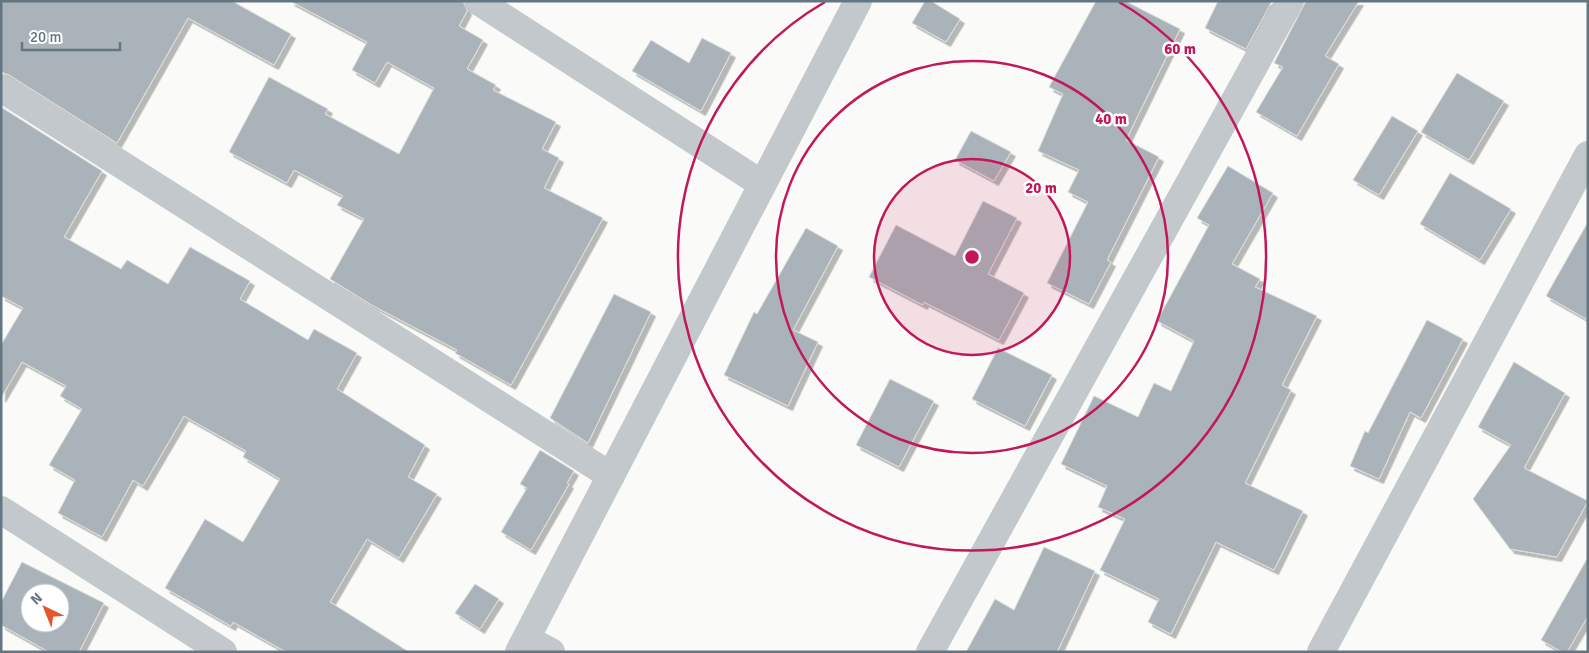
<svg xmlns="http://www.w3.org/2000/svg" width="1589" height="653" font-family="Signika,sans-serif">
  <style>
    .building { fill: #aab3b9; stroke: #dcdcda; fill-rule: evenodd; filter: url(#shadow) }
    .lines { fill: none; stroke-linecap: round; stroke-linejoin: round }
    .minor { stroke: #c3c8cc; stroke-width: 28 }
    .ring { fill: none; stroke: #c2185b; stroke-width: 2.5 }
    .centre { fill: #c2185b; stroke: #fff; stroke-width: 2.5 }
    .ring-label { font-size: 15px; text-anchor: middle; font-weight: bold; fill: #c2185b; stroke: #fff; stroke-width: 5; stroke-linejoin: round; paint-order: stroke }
  </style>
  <defs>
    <filter id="shadow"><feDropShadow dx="4.5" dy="4.5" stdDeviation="0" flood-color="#0004"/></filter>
  </defs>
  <rect width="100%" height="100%" fill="#fafaf8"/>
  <path class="building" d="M 1,1 L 232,1 L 291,34 L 274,65 L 188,18 L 117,143 L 9,75 L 1,72 Z
    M 290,1 L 463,1 L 467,11 L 459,26 L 483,40 L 467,69 L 496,85 L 493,90 L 556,122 L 542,149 L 559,158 L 544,188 L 603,218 L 511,385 L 455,353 L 457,350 L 370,304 L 330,279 L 364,219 L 337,205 L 343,196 L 294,170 L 287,183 L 229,152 L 269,77 L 328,109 L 325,114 L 399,154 L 434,88 L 387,62 L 375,83 L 352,70 L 367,42 Z
    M 925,1 L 931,1 L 960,19 L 946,42 L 912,23 Z
    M 1096,1 L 1125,1 L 1180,29 L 1126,140 L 1159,157 L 1107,260 L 1111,262 L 1089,304 L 1047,283 L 1088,202 L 1068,192 L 1079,170 L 1038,151 L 1063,94 L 1049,87 Z
    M 1218,1 L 1272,1 L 1246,49 L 1205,28 Z
    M 1306,1 L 1359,1 L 1325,56 L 1339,64 L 1297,136 L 1256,112 L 1283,67 L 1274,63 Z
    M 702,38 L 731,53 L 701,111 L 632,71 L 651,40 L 689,63 Z
    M 1457,73 L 1504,101 L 1469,160 L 1421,132 Z
    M 1,107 L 102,171 L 64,237 L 121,269 L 127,260 L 168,284 L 190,247 L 250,281 L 240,299 L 308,340 L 314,329 L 357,353 L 337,389 L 425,445 L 408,477 L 437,494 L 399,558 L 367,539 L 330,602 L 409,652 L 286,652 L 233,622 L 231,626 L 165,588 L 205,519 L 243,542 L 280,479 L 243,457 L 246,451 L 184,416 L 143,486 L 133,480 L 102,537 L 58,513 L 75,480 L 49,465 L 82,409 L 60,396 L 66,386 L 22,362 L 1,398 L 1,345 L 23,308 L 1,296 Z
    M 1392,116 L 1418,131 L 1379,195 L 1353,180 Z
    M 971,131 L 1011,152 L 994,181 L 955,160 Z
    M 1228,166 L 1273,193 L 1232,264 L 1260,279 L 1255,287 L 1317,316 L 1282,385 L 1291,390 L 1245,483 L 1303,511 L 1274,570 L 1216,542 L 1171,634 L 1148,622 L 1159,599 L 1100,570 L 1125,519 L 1098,507 L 1107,486 L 1061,464 L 1094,396 L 1138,417 L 1154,383 L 1171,391 L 1194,341 L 1157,321 L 1209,225 L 1197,218 Z
    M 1450,173 L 1511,209 L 1480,260 L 1420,224 Z
    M 983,201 L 1017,218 L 988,274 L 1024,293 L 999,340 L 924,302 L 923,305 L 869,277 L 896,225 L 955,256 Z
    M 1588,222 L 1588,320 L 1546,296 Z
    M 806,228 L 838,246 L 793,330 L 818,342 L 788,406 L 724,375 L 754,312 L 757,314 Z
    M 614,294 L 651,312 L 588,443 L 550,418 Z
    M 1427,320 L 1463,339 L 1421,418 L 1410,412 L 1379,479 L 1350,466 L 1365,431 L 1368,433 Z
    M 998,348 L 1052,375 L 1025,426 L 972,399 Z
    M 1514,362 L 1565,393 L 1524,468 L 1588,501 L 1557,557 L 1510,549 L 1473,499 L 1511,445 L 1478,427 Z
    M 890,379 L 934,401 L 899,467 L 856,445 Z
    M 540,450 L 574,471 L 567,483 L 569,484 L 531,550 L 501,532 L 527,488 L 520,484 Z
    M 1044,547 L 1095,571 L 1057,652 L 966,652 L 995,599 L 1014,610 Z
    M 1588,557 L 1588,616 L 1567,652 L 1562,652 L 1541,640 Z
    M 22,562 L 104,603 L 79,652 L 49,652 L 1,625 L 1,602 ZM 30,593 L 60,593 L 60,623 L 30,623 Z
    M 475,584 L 499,599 L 480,629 L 455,613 Z"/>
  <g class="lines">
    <path class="minor" d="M 478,1 L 762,184
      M 1,88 L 611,476
      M 1,510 L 223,652
      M 526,639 L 551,652
      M 519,652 L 858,1
      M 930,652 L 1290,1
      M 1321,652 L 1588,155"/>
  </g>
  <circle cx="972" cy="257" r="98" fill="#c2185b" fill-opacity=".12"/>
  <g class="ring">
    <circle cx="972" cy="257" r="98"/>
    <circle cx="972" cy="257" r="196"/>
    <path d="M1119 2A294 294 0 1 1 825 2"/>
  </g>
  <circle cx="972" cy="257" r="8" class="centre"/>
  <g class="ring-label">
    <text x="1180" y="54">60 m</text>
    <text x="1111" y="124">40 m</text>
    <text x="1041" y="193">20 m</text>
  </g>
  <rect width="1589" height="653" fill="none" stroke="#657683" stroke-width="5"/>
  <g transform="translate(45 608) rotate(317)"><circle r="24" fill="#ffffff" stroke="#c1c8cd"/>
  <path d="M0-4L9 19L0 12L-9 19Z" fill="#e4572e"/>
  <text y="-8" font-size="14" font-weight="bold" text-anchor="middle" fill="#657683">N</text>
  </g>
  <path d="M22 42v8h98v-8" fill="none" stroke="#657683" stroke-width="2.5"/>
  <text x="30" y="42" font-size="15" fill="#657683" stroke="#ffffff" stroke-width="4" paint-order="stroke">20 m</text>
</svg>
